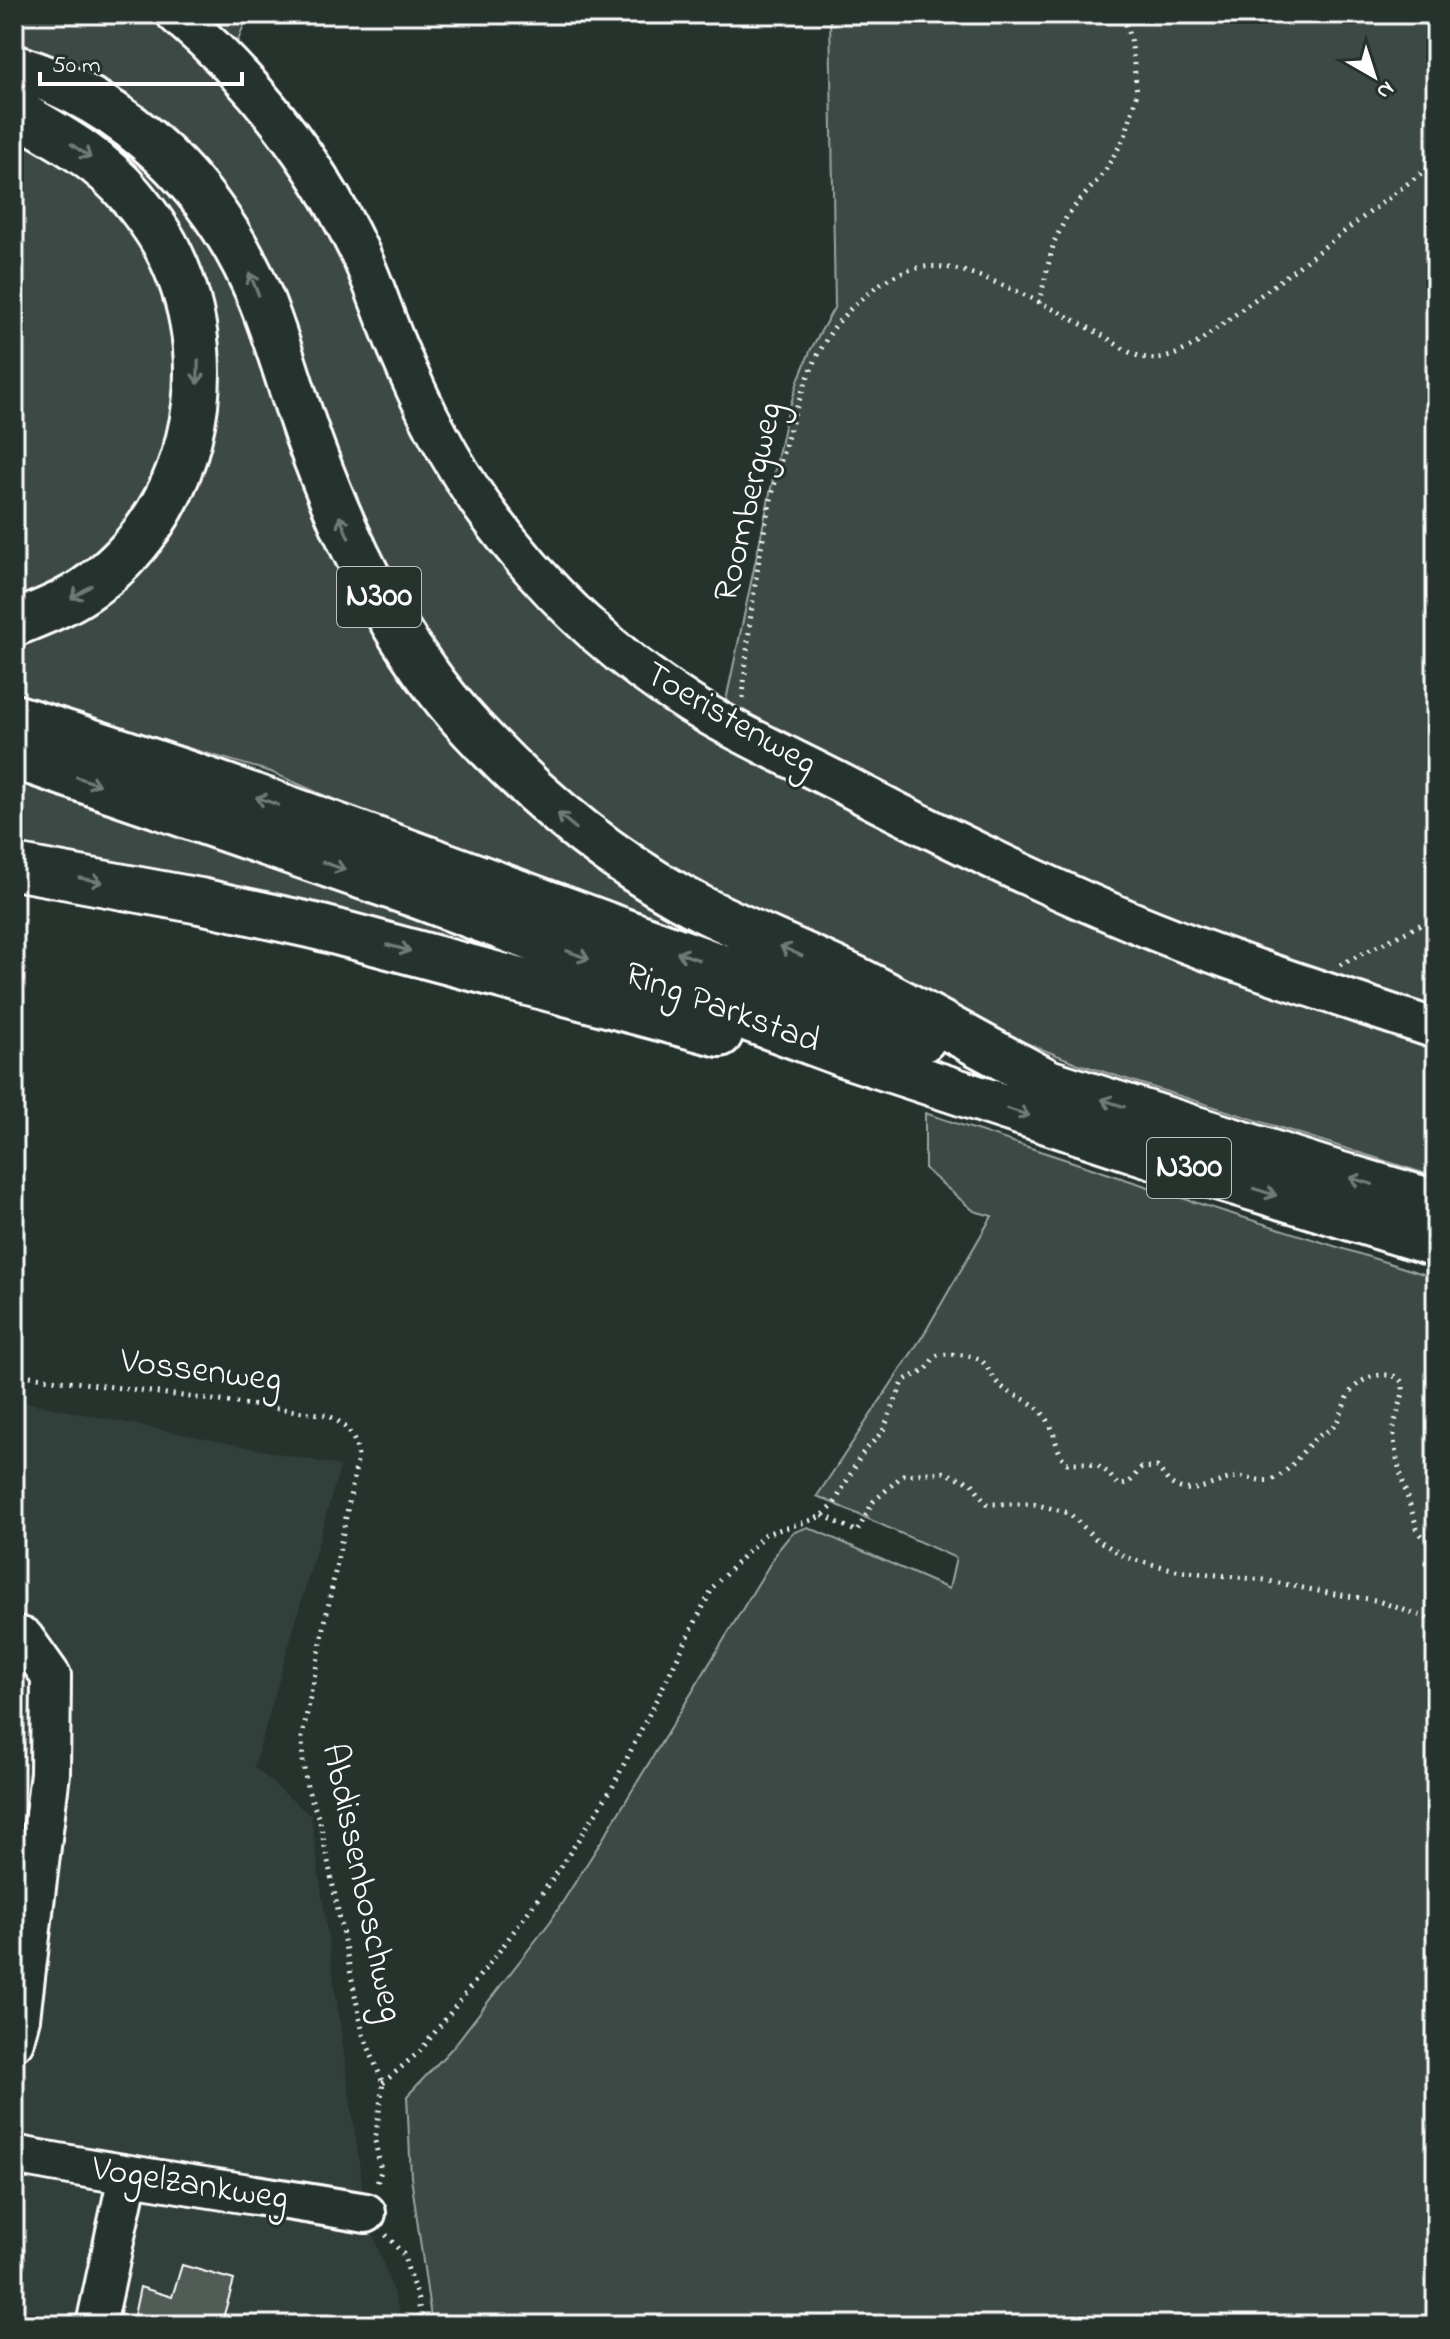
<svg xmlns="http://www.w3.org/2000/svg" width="1450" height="2339" font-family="'Indie Flower',sans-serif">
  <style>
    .built { fill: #333f3a }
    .green { fill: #3e4944; stroke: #9ea4a2; stroke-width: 2 }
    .building { fill: #515c57; stroke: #fff; stroke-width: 2 }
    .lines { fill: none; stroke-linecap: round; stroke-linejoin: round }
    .minor-casing { stroke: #fff; stroke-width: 44 }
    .highway-casing { stroke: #fff; stroke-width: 50 }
    .path { stroke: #fff; stroke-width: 5; stroke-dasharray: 2 6; stroke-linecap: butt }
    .minor { stroke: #26332d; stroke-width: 38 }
    .highway { stroke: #26332d; stroke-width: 44 }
    .oneway { stroke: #727a76 }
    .labels { text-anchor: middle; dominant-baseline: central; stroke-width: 6; stroke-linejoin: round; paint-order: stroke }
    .shield { fill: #26332d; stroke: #bec2c0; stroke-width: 2 }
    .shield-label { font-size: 34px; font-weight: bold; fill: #fff }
    .street-label { font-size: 36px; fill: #fff; stroke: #26332d }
  </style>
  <rect width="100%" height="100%" fill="#26332d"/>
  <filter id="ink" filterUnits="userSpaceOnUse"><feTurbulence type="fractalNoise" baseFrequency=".0125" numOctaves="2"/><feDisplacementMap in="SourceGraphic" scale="16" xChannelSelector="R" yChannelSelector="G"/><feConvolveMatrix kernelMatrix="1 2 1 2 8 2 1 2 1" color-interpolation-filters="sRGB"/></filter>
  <g filter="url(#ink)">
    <path class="built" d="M 14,1400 L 340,1466 L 254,1767 L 311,1816 L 366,2213 L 404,2325 L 14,2325 Z"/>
    <path class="green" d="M 14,14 L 156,14 L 170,25 L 301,173 L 486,527 L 724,710 L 785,422 L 799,378 L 811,349 L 835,306 L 830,14 L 1436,14 L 1436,1177 L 1079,1064 L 971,1021 L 770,932 L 566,809 L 408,629 L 238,233 L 14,57 Z
      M 193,14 L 248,14 L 234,51 Z
      M 22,79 L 185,188 L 479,750 L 854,1000 L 433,843 L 271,772 L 14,697 L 14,633 L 141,551 L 202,315 L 47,120 Z
      M 14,124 L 62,151 L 160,254 L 184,421 L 125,541 L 14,614 Z
      M 14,773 L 655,1001 L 14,850 Z
      M 925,1113 L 1194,1202 L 1436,1278 L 1436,2325 L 432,2325 L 411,2177 L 407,2096 L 453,2047 L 550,1922 L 607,1832 L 779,1549 L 792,1533 L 808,1527 L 949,1589 L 956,1558 L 817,1496 L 924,1334 L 992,1216 L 974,1211 L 925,1169 Z"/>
    <path class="building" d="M 182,2265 L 234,2280 L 221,2325 L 132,2325 L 140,2287 L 172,2297 Z"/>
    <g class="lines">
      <defs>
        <path id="minor" d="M 176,14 C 251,78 314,158 357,247 C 373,280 384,316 398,349 C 421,404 448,458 482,506 C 538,584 609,653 690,704 C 743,737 801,762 856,791 C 954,842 1053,890 1155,931 C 1247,968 1342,997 1436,1029
          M 14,1635 L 24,1638 L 51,1676 L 50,1773 L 20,2018 L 14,2041
          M 14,2155 C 131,2177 249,2193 366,2213
          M 96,2325 L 128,2176"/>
        <path id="highway" d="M 14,67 C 130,103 215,188 261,299 C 281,349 294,401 313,451 C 350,550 398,649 471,728 C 539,801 615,865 704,910 C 757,936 811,957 864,983 C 927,1015 989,1051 1052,1084
          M 14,111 C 56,135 100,158 131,196 C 146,214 161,234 171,256 C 226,371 192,518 85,590 C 63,605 38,614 14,624
          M 14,717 C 321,812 619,934 923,1039
          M 14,756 L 413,894 L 843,1054 L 1217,1177 L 1436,1244
          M 14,867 L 200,901 L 314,926 L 720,1034
          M 1026,1075 L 1338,1174 L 1436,1203"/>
      </defs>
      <use href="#minor" class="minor-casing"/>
      <use href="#highway" class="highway-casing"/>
      <path class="path" d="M 1039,303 L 1054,242 L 1068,214 L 1103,174 L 1125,137 L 1137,93 L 1132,46 L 1123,14
        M 743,698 C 749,615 760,533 783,453 C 794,414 806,375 826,340 C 837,320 854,305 871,291 C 892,274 916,264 944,267 C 989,273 1059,312 1100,334 C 1113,341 1128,354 1142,357 C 1164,363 1181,352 1199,342 L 1436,162
        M 1340,965 L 1436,917
        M 14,1374 L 327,1415 C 346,1424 356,1436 358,1457 L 302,1738 L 303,1763 L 307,1787 L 320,1822 L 363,2034 L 383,2083 L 375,2141 L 381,2171 L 376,2187
        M 823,1515 L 857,1532 L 873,1502 L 903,1475 L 943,1472 L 972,1483 L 987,1504 L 1034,1504 L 1069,1513 L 1096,1539 L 1127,1558 L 1180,1571 L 1264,1580 L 1328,1593 L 1375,1600 L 1436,1621
        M 383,2083 L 420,2051 L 500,1950 L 556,1874 L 612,1788 L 713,1587 L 765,1534 L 815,1519 L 823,1515 L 833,1506 L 861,1455 L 883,1431 L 903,1382 C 910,1375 918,1376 925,1370 C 930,1366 931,1360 936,1356 C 943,1352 972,1355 979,1359 C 988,1364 992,1380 1002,1387 C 1019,1400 1032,1398 1047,1419 C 1056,1432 1055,1452 1067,1463 L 1087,1463 L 1098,1466 L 1107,1472 L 1117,1484 C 1131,1487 1133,1476 1141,1468 L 1157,1467 C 1161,1471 1164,1476 1168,1481 C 1188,1499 1210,1483 1232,1478 C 1249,1474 1263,1487 1279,1476 C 1294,1466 1303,1449 1317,1437 C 1322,1433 1328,1432 1333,1427 C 1340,1419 1342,1410 1346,1400 C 1352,1385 1369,1374 1385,1375 C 1391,1375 1397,1376 1401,1381 C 1408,1390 1395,1415 1394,1428 C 1392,1456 1409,1500 1417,1528 C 1422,1537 1426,1541 1436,1542
        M 386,2235 L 403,2254 L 418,2300 L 422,2325"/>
      <use href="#minor" class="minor"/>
      <use href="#highway" class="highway"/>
    </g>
    <defs><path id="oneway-shaft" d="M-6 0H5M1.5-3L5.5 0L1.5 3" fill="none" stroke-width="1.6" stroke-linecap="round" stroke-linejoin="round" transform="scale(2)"/></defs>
    <g class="oneway">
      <use href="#oneway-shaft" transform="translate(81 151) rotate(35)"/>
      <use href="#oneway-shaft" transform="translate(254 284) rotate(-113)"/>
      <use href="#oneway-shaft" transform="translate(198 372) rotate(91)"/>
      <use href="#oneway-shaft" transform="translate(344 527) rotate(-113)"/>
      <use href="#oneway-shaft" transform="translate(81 592) rotate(148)"/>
      <use href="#oneway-shaft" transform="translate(88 781) rotate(19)"/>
      <use href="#oneway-shaft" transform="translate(267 801) rotate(-160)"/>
      <use href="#oneway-shaft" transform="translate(567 821) rotate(-140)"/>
      <use href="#oneway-shaft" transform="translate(334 866) rotate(19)"/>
      <use href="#oneway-shaft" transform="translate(91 880) rotate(10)"/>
      <use href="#oneway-shaft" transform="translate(399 948) rotate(15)"/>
      <use href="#oneway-shaft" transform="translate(791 951) rotate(-156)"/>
      <use href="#oneway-shaft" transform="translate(578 955) rotate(21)"/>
      <use href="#oneway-shaft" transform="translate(688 956) rotate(-160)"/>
      <use href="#oneway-shaft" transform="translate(1113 1103) rotate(-162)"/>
      <use href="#oneway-shaft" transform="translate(1018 1112) rotate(18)"/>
      <use href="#oneway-shaft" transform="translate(1361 1181) rotate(-164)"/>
      <use href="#oneway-shaft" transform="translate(1265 1192) rotate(17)"/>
    </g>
  </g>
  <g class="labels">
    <g class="shield">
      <rect x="337" y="567" width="84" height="60" rx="6"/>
      <rect x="1147" y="1138" width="84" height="60" rx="6"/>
    </g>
    <g class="shield-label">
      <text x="379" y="597">N300</text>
      <text x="1189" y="1168">N300</text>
    </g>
    <g class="street-label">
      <text transform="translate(750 502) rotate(-77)">Roombergweg</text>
      <text transform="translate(730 720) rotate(30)">Toeristenweg</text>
      <text transform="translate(722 1009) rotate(20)">Ring Parkstad</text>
      <text transform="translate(201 1372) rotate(7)">Vossenweg</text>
      <text transform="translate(361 1883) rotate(78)">Abdissenboschweg</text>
      <text transform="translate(190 2185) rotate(9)">Vogelzankweg</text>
    </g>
  </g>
  <rect width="1450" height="2339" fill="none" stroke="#26332d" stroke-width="48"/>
  <rect x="24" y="24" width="1402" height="2291" fill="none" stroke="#fff" stroke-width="3" filter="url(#ink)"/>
  <g transform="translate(1374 76) rotate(141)" stroke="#26332d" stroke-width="6" paint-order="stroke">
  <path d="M0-6L14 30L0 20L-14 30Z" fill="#ffffff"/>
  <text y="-12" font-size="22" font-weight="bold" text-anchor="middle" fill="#ffffff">N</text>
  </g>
  <path d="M40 72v12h202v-12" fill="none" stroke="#ffffff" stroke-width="4"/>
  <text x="52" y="72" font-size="24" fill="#ffffff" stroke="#26332d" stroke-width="6" paint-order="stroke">50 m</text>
</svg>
